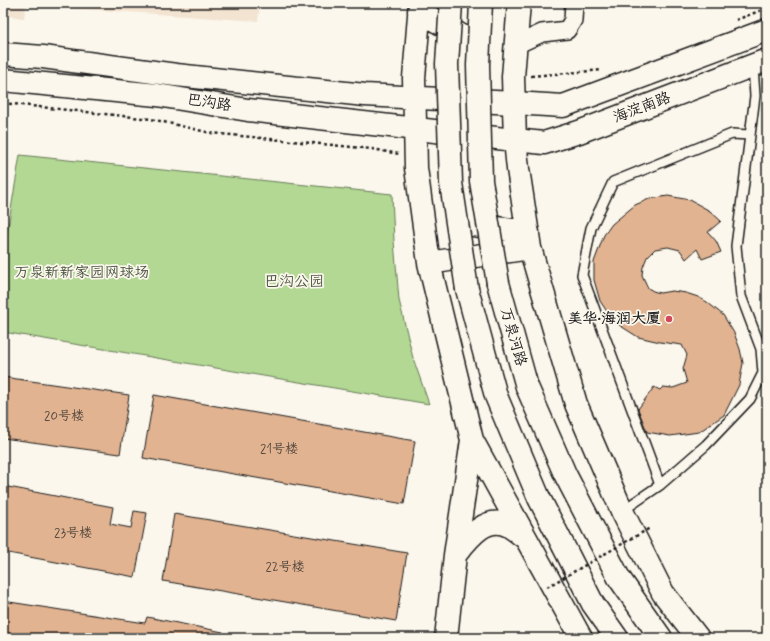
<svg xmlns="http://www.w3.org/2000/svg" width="770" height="641" font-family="Mynerve,'LXGW WenKai TC',sans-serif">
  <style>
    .built { fill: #f3e3d1 }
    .green { fill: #b2d893; stroke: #677a58 }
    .building { fill: #e1b391; stroke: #1c1c1c }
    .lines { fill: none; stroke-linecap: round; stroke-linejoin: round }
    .service-casing { stroke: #1c1c1c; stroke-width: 12 }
    .minor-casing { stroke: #1c1c1c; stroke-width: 20 }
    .tertiary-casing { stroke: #1c1c1c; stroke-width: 25 }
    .secondary-casing { stroke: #1c1c1c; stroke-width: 25 }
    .primary-casing { stroke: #1c1c1c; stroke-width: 25 }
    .trunk-casing { stroke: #1c1c1c; stroke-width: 25 }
    .path { stroke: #1c1c1c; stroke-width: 2.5; stroke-dasharray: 3 3; stroke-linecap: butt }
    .service { stroke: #fbf7ec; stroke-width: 9 }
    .minor { stroke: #fbf7ec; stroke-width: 17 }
    .tertiary { stroke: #fbf7ec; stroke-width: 22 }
    .secondary { stroke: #fbf7ec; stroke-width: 22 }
    .primary { stroke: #fbf7ec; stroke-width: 22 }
    .trunk { stroke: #fbf7ec; stroke-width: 22 }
    .trunk-bridge-casing { stroke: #1c1c1c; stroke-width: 25; stroke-linecap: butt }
    .path-bridge { stroke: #1c1c1c; stroke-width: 2.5; stroke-dasharray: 3 3; stroke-linecap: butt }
    .trunk-bridge { stroke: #fbf7ec; stroke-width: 22 }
    .poi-dot { fill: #d1495b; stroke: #fbf7ec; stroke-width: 1.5 }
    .labels { text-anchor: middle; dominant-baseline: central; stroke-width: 3.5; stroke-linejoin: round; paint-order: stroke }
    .number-label { font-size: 13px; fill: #4d4239 }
    .street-label { font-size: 15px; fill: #1c1c1c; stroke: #fbf7ec }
    .park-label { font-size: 15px; fill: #495440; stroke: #fbf7ec }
    .poi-label { font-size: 15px; font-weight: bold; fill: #1c1c1c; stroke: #fbf7ec; text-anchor: end }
  </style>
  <rect width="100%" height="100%" fill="#fbf7ec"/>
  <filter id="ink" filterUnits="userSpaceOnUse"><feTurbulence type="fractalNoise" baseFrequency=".025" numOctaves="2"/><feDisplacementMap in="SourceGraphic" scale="8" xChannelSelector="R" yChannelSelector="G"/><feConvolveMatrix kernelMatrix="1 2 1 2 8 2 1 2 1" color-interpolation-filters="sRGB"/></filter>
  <g filter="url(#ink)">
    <path class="built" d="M 3,3 L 260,3 L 258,21 L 26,5 L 24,18 L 3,15 Z"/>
    <path class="green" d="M 20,155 L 392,194 L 394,241 L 399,300 L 413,358 L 429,404 L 3,332 L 3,258 Z"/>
    <path class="building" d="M 668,196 L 690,200 L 710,211 L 721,221 L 708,232 L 716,241 L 721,252 L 702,259 L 697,249 L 686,259 L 680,250 L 668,247 L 655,249 L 647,257 L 643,267 L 642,275 L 648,288 L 653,291 L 660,293 L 672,291 L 686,293 L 698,297 L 707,302 L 723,315 L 734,333 L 740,349 L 743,363 L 739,385 L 724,415 L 699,432 L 670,436 L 647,432 L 638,409 L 654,387 L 660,390 L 663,387 L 673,388 L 687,383 L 683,369 L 687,355 L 682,345 L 660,342 L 638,337 L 616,323 L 608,313 L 600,301 L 594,280 L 594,262 L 604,235 L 612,224 L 635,205 L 649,199 Z
      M 3,377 L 129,395 L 120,454 L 3,438 Z
      M 154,395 L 415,441 L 404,504 L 143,458 Z
      M 3,486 L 113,507 L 110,524 L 131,528 L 134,511 L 147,513 L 135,577 L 3,552 Z
      M 174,514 L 407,553 L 396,621 L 163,581 Z
      M 3,601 L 145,623 L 147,617 L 223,632 L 223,638 L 3,638 Z"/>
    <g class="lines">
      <defs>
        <path id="service" d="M 660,485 L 582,275 L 591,228 L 613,182 L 732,134 L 750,135
          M 622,511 L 660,485 L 706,445 L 750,399 L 763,373 L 761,349 L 741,296 L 736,246 L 755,96 L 753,66"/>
        <path id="minor" d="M 516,45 L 542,33 L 567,30 L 573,20 L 574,3"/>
        <path id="tertiary" d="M 420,3 L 414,78 L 416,168 L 429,263 L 472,440 L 581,638
          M 519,3 L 513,77 L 515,140 L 518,169 L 530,248 L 576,404 L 622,511 L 663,593 L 698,638
          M 419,11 L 462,36 C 461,84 460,132 466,179 C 467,194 470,209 473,225 L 528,232
          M 429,263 L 530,248
          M 455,555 C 467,540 486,513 509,526 C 514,529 519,533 524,537
          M 446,638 L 455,555 L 472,440"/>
        <path id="secondary" d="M 3,54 L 43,57 L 176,75 L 365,95 L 514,103
          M 3,80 L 157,95 L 248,110 L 515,140"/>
        <path id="primary" d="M 514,103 L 563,106 L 767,30
          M 515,140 L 544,143 L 579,132 L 767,60"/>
        <path id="trunk" d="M 498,283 L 527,387 L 565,474 L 619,578 L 661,638
          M 467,289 L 496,396 L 539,498 L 593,604 L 617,638"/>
      </defs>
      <use href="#service" class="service-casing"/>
      <use href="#minor" class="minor-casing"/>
      <use href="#tertiary" class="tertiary-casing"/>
      <use href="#secondary" class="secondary-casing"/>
      <use href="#primary" class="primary-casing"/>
      <use href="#trunk" class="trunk-casing"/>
      <path class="path" d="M 736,20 L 767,8
        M 531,76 L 602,70
        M 3,103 L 151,119 L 211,133 L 372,149 L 399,154"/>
      <use href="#service" class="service"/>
      <use href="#minor" class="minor"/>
      <use href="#tertiary" class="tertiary"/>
      <use href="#secondary" class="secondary"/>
      <use href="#primary" class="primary"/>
      <use href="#trunk" class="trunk"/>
      <defs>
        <path id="trunk-bridge" d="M 451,3 L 447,64 L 451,183 L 467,289
          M 481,3 L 478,65 L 481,181 L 498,283"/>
      </defs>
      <use href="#trunk-bridge" class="trunk-bridge-casing"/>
      <path class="path-bridge" d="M 547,587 L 650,528"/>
      <use href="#trunk-bridge" class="trunk-bridge"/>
    </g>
  </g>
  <circle class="poi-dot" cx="669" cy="319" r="4"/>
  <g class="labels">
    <g class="number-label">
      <text x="64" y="416">20号楼</text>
      <text x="279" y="449">21号楼</text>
      <text x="73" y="533">23号楼</text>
      <text x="285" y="567">22号楼</text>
    </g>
    <g class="street-label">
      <text transform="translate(209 103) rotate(9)">巴沟路</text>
      <text transform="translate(642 108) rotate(-21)">海淀南路</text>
      <text transform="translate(513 337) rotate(74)">万泉河路</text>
    </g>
    <g class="park-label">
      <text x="82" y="273">万泉新新家园网球场</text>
      <text x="294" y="282">巴沟公园</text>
    </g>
    <g class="poi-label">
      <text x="661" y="319">美华·海润大厦</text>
    </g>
  </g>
  <rect width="770" height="641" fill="none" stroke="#fbf7ec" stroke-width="16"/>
  <rect x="8" y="8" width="754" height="625" fill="none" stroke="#1c1c1c" stroke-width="1.5" filter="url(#ink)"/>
</svg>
